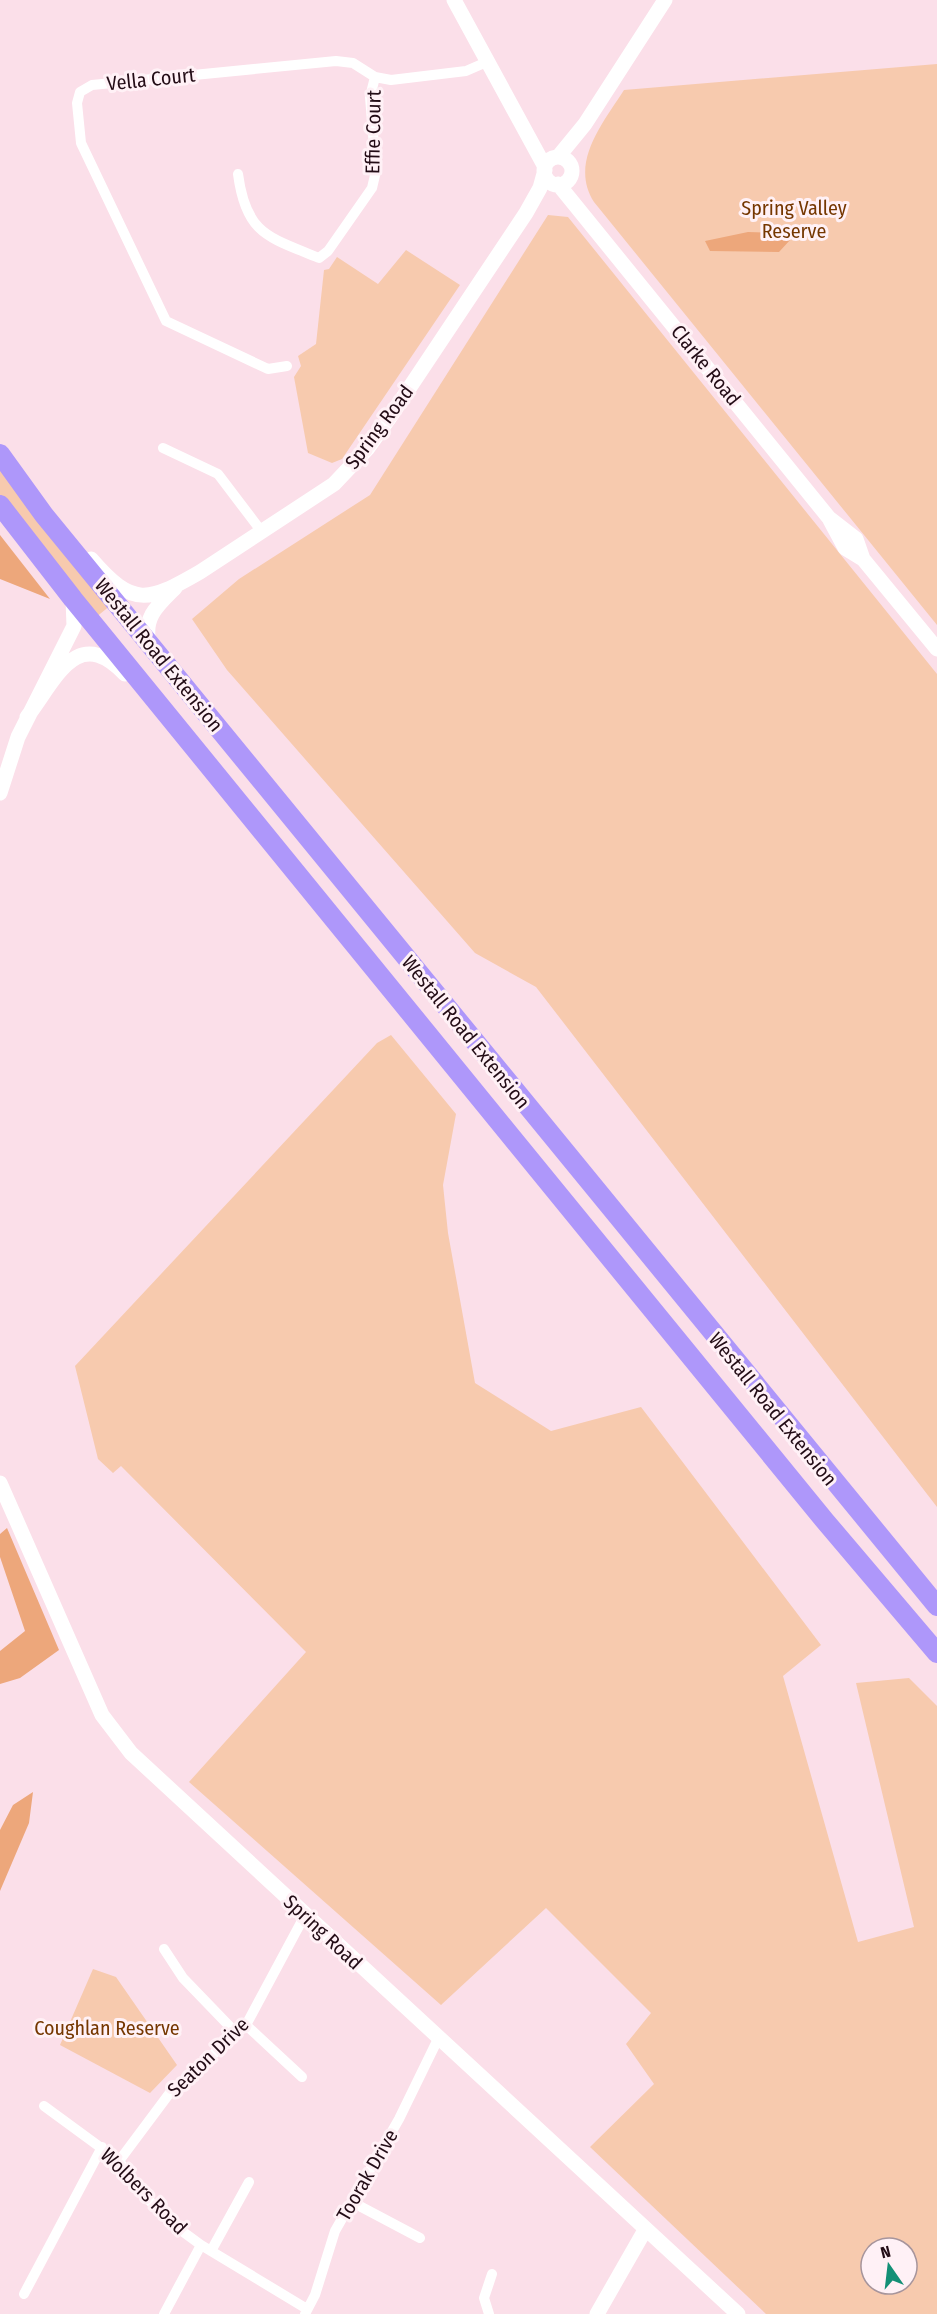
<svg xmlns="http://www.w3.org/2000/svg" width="937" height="2314" font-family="'Fira Sans Condensed',sans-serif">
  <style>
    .green { fill: #f7caae; fill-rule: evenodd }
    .forest { fill: #eda77b }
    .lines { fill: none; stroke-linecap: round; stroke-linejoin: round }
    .street { stroke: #fff; stroke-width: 10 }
    .secondary { stroke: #fff; stroke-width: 15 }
    .highway { stroke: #ae97fa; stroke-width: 20 }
    .labels { text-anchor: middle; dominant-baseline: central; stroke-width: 6; stroke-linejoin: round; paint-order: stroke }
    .street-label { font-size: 20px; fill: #230c16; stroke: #fff1f6 }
    .park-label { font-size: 20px; fill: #753700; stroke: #fff1f6 }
  </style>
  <rect width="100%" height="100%" fill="#fbdfe9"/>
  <path class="green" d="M 937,64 L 937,625 L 594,202 C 569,163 603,123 624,90 Z
    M 548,215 L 568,217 L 937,674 L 937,1507 L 536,987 L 475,953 L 227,670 L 192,619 L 239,579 L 370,495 Z
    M 406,250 L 460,285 L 342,459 L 332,463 L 308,453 L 294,377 L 301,366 L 298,356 L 316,344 L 324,270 L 329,269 L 337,257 L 378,284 Z
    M 0,463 L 111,605 L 95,618 L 0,496 Z
    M 391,1035 L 456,1114 L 443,1185 L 448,1233 L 475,1383 L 551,1431 L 641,1407 L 821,1645 L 783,1676 L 858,1942 L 914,1927 L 856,1683 L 909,1678 L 937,1706 L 937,2314 L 766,2314 L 590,2147 L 654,2084 L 626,2044 L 651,2013 L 546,1908 L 441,2005 L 189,1782 L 306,1652 L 121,1466 L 113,1473 L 98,1459 L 75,1366 L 377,1043 ZM 871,2248 L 907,2248 L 907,2284 L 871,2284 Z
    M 93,1969 L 116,1977 L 177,2065 L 150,2093 L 60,2045 Z"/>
  <path class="forest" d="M 748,232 L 774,233 L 791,239 L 779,252 L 710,251 L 705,241 Z
    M 0,535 L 50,599 L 0,579 Z
    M 7,1528 L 59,1650 L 20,1678 L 0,1684 L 0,1651 L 25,1631 L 0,1557 L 0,1534 Z
    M 33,1792 L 29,1823 L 0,1891 L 0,1830 L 13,1805 Z"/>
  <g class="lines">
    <path class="street" d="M 238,174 C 246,235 269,237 319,258 L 328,251 L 372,188 L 376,171 L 370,97 L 375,77
      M 287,366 L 268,369 L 166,321 L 81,143 L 77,103 L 80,92 L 92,85 L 336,61 L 353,63 L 375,77 L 391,80 L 466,71 L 489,61
      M 163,448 L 218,474 L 262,532
      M 164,1949 L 183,1978 L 237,2034
      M 246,2025 L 302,2077
      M 44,2106 L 119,2161 L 143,2194 L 171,2223 L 201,2245 L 307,2309
      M 119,2161 L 169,2094 L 246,2025 L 305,1915
      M 352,2202 L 420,2238
      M 211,2251 L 249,2182
      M 24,2294 L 102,2147
      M 164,2314 L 201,2245
      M 305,2314 L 315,2295 L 335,2231 L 399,2119 L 438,2039
      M 489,2314 L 484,2298 L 492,2274"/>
    <path class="secondary" d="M 454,0 L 545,167
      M 558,157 L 585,124 L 665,0
      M544 171a14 14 0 1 1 28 0a14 14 0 1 1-28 0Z
      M 558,184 L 829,518 L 856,539 L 863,559
      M 830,520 L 845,548 L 863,559 L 937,649
      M 91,559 C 133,608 148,602 200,572 L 334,484 L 368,448 L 388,420 L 526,213 L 540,188 L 545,170
      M 149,643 C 143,617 158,605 175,588
      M 27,717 C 56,679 77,624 125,674
      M 0,793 L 18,737 L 74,626 L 73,599
      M 0,1483 L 102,1715 L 131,1753 L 738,2314
      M 597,2314 L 645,2230"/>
    <path class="highway" d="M 0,454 L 44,515 L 937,1606
      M 0,505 L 73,599 L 509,1134 L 825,1521 L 937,1653"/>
  </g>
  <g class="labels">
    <g class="street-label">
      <text transform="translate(151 79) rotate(-6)">Vella Court</text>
      <text transform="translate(373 132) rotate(-89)">Effie Court</text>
      <text transform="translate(706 365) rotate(51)">Clarke Road</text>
      <text transform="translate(379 427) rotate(-53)">Spring Road</text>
      <text transform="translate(159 655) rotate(51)">Westall Road Extension</text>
      <text transform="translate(466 1032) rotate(51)">Westall Road Extension</text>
      <text transform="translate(773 1409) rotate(51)">Westall Road Extension</text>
      <text transform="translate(323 1932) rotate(43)">Spring Road</text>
      <text transform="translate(208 2057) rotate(-44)">Seaton Drive</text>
      <text transform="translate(367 2175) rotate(-60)">Toorak Drive</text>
      <text transform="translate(144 2191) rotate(45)">Wolbers Road</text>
    </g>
    <g class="park-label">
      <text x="794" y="208">Spring Valley<tspan x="794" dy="23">Reserve</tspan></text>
      <text x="107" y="2028">Coughlan Reserve</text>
    </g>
  </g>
  <g transform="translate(889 2266) rotate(346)"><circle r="28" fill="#fff1f6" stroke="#a7959c" stroke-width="1.5"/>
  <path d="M0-4.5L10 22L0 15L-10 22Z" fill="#139076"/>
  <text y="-9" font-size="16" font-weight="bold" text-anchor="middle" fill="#230c16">N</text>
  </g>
</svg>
